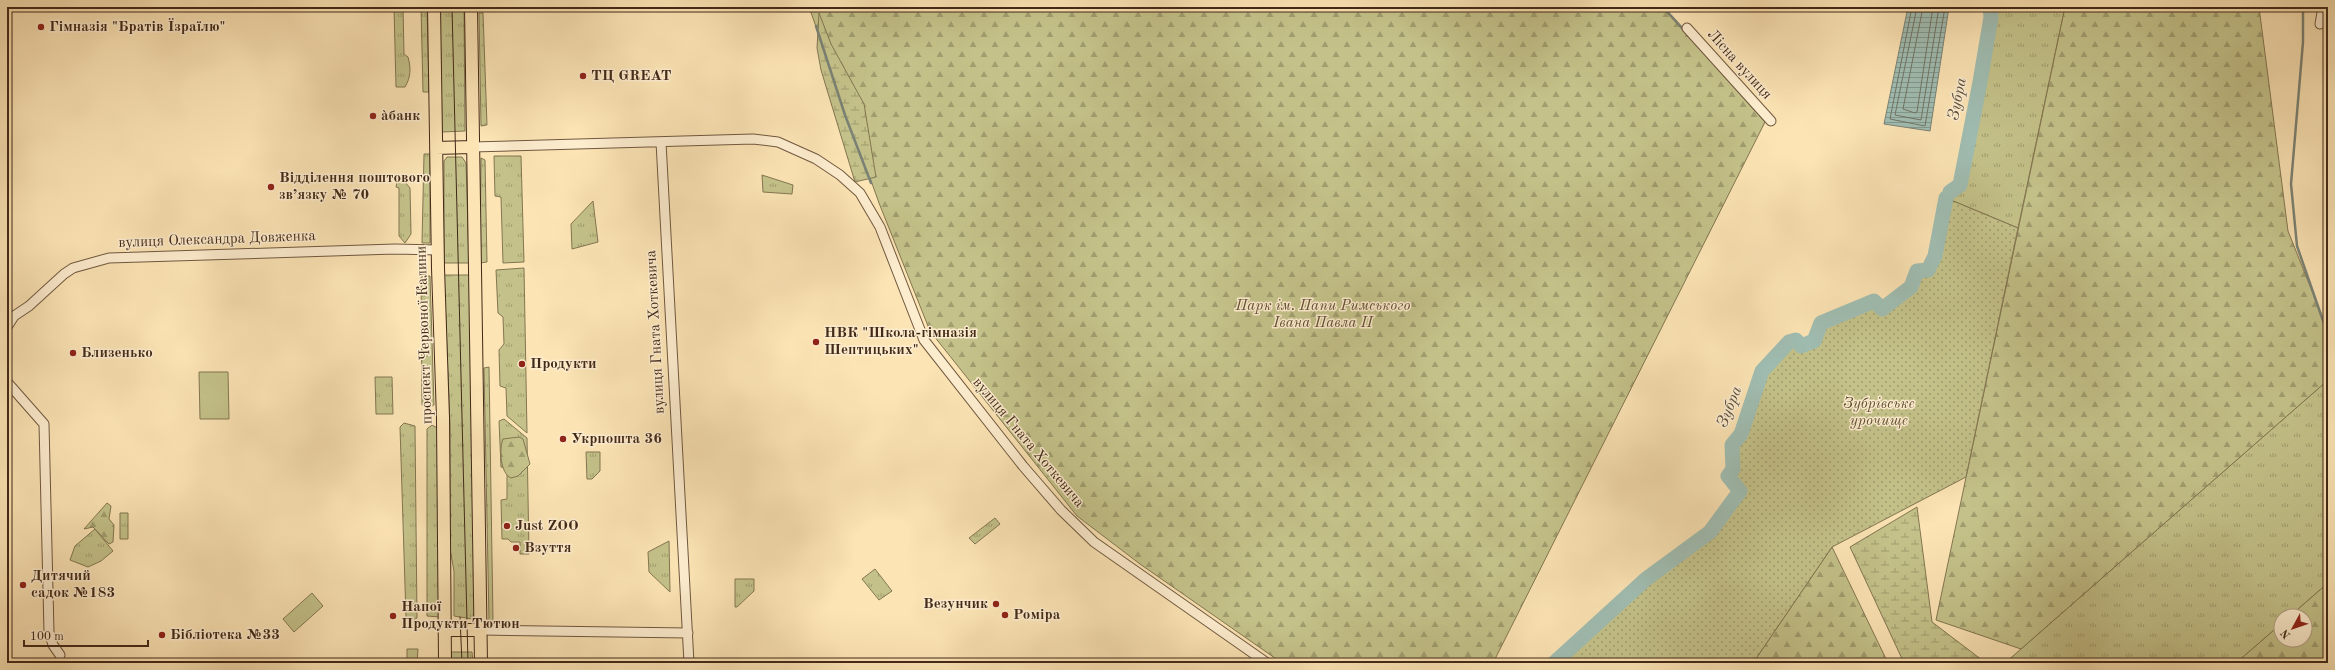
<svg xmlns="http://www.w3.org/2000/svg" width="2335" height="670" font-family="'Old Standard TT',serif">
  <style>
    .grass { fill: url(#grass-tufts); stroke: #837651 }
    .forest { fill: url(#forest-firs); stroke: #837651 }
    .wetland { fill: url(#wetland-marsh); stroke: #837651 }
    .garden { fill: url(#garden-dots); stroke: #837651 }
    .pitch { fill: #c4c28a; stroke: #837651 }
    .water { fill: url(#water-rules); stroke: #7a8275 }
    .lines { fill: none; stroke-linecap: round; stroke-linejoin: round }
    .shore { stroke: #717466; stroke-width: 1 }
    .stream { stroke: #7a8275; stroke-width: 2.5 }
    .river { stroke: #a0beb3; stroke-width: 15 }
    .minor-casing { stroke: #70583f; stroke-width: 11 }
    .major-casing { stroke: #422918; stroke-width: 14 }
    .minor { stroke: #fdedcf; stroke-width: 9 }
    .major { stroke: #fce4b5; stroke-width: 12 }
    .tram { stroke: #422918; stroke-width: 1 }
    .poi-dot { fill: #8f2418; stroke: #fdedcf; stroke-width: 1.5 }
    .labels { text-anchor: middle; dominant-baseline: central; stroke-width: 3; stroke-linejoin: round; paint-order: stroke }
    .poi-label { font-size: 15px; font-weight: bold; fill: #422918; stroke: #fdedcf; text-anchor: start }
    .street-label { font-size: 15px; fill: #422918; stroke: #fdedcf }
    .park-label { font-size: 15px; font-style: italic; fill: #624f34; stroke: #fdedcf }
    .water-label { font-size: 16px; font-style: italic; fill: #5a4e3f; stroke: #fdedcf }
  </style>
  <defs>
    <pattern id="grass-tufts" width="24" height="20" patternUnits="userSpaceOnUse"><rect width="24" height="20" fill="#c4c28a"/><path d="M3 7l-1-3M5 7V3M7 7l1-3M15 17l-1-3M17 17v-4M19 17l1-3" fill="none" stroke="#a19e70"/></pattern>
    <pattern id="forest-firs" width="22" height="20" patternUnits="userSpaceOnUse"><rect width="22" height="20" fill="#c4c28a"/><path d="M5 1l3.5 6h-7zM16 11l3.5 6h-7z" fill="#a19e70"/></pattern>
    <pattern id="wetland-marsh" width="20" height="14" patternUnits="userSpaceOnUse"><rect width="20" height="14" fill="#c4c28a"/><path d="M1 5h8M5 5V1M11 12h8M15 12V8" fill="none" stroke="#a19e70"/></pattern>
    <pattern id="garden-dots" width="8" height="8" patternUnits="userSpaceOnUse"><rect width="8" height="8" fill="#c4c28a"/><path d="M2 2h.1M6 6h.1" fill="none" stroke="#a19e70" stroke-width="1.8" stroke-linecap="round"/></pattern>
    <pattern id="water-rules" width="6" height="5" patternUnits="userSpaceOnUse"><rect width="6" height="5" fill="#a0beb3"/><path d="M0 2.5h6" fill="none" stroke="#849a91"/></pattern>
  </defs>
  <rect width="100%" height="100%" fill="#fce4b5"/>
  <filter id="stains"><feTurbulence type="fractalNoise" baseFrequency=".005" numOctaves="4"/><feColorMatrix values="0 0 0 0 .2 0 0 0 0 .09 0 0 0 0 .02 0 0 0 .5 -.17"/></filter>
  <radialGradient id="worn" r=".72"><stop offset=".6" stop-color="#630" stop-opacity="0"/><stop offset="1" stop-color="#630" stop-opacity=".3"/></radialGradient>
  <path class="grass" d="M 394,7 L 403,7 L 404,54 L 408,57 C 411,68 411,77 405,87 L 396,87 Z
    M 421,7 L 427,7 L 429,92 L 423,92 Z
    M 440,7 L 464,7 L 465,131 L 442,132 Z
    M 1990,7 L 2065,7 L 2018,228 L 1946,198 L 1950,192 L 1960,184 L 1980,82 L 1991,17 Z
    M 479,13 L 483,13 L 487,125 L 481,126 Z
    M 424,154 L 430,154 L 430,243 L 422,243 Z
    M 494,156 L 521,156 L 524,262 L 503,263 L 501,197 L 495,196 Z
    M 447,157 L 462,157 L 466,163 L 469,263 L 444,263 L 444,161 Z
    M 481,158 L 485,160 L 487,262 L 480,263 Z
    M 762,175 L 793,185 L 792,194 L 763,192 Z
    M 404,181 L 410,188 L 411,234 L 405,243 L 399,236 L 399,188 L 396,187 L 397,182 Z
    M 593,201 L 598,242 L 572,249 L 571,224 Z
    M 524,268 L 527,433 L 507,416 L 506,388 L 500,386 L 499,350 L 504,344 L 503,317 L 498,313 L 496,270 Z
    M 444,275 L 470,275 L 475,613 L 472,619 L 454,616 L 454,571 L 450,549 L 450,426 Z
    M 421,276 L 430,276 L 434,405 L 428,408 L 422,405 Z
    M 489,367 L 493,621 L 489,621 L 484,368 Z
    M 375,377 L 392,377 L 393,414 L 376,414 Z
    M 2328,380 L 2328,583 L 2290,616 L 2281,616 L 2281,624 L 2236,663 L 2005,663 Z
    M 504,419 L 527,438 L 529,554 L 520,554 L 520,542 L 511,542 L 508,539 L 502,539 L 501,500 L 507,499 L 507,468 L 501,467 L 499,421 Z
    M 404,423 L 415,426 L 417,618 L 411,621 L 406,617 L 400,427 Z
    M 432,425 L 439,429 L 440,617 L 427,616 L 427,429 Z
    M 586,452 L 600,452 L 600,471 L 592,479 L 587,479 Z
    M 120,513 L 128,513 L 128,539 L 120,539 Z
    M 995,518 L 1000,524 L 975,544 L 969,538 Z
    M 95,529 L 113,551 L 101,561 L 88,567 L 70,560 L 75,546 Z
    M 669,541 L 670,592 L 649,572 L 648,552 Z
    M 875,569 L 892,591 L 879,600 L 862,579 Z
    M 735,579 L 754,579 L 754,591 L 737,607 L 735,607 Z
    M 407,649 L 418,649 L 417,663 L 407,663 Z
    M 451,652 L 472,652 L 473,663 L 451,663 Z"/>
  <path class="forest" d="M 809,7 L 1662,7 L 1765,122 L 1493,663 L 1282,663 L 1140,564 L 1077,516 L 930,331 L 879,203 Z
    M 2065,7 L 2259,7 L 2288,231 L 2328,331 L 2328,380 L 2021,649 L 1936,620 Z
    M 519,437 L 523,439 L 530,464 L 518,476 L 511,478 C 500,473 499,449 503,439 Z
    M 107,503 L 111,506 L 109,519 L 114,525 L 113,542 L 109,544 L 93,527 L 84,529 Z
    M 1832,547 L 1888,663 L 1753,663 Z
    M 2328,583 L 2328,663 L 2236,663 L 2281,624 L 2281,640 L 2305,640 L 2305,616 L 2290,616 Z"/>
  <path class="wetland" d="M 819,13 L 831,44 L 864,104 L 876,177 L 855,182 L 821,70 L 817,48 Z
    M 1917,507 L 1932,622 L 1986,663 L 1904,663 L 1850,547 Z"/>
  <path class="garden" d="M 1946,198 L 2018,228 L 1966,477 L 1832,547 L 1753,663 L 1554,663 L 1646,579 L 1710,532 L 1740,491 L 1728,476 L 1733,469 L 1732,445 L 1741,434 L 1762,371 L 1789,342 L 1796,340 L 1801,346 L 1814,341 L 1821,323 L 1874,301 L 1883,309 L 1911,287 L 1917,271 L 1928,270 L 1935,256 Z"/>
  <path class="pitch" d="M 199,372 L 228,372 L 229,419 L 200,419 Z
    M 312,593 L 323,606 L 294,632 L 283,619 Z"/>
  <path class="water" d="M 1908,7 L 1949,7 L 1930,131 L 1884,124 Z"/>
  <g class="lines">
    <path class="shore" d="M 1912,7 L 1890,119 L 1925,126 L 1945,7
      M 1917,7 L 1895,115 L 1921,120 L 1939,7
      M 1923,7 L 1903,109 L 1915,113 L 1917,112 L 1933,7"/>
    <path class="stream" d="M 1663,7 L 1684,30
      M 2303,7 L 2303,42 L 2291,184 L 2297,246 L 2328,335
      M 816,26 L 845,115 L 871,183"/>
    <path class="river" d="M 1950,192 L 1960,185 L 1980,82 L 1991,17 L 1990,7
      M 1554,663 L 1646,579 L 1710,532 L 1740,491 L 1728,476 L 1733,469 L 1732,445 L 1741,434 L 1762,371 L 1789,342 L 1796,340 L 1801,346 L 1814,341 L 1821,323 L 1874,301 L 1882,309 L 1911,287 L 1917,271 L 1928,270 L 1935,256 L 1946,198"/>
    <defs>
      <path id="minor" d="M 2320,24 L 2323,7
        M 1687,28 L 1771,121
        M 661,142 L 689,663
        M 472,147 L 753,139 L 778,142 L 816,159 L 840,175 L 860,193 L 880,227 L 924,340 L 1023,466 L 1061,510 L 1094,542 L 1267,663
        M 7,327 L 14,316 L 29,306 L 64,274 L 73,268 L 109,258 L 395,249 L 438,250
        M 7,382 L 44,424 L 49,632 L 53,645 L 60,655
        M 481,630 L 688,633"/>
      <path id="major" d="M 434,7 L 438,268 L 443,418 L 445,663
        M 471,7 L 481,663
        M 436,148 L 472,147
        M 447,630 L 481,630"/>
    </defs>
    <use href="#minor" class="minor-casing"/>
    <use href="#major" class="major-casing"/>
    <use href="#minor" class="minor"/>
    <use href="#major" class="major"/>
    <path class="tram" d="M 452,7 L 468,663
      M 460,617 L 462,663"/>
  </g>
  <g class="poi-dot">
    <circle cx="41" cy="27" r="4"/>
    <circle cx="583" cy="76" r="4"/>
    <circle cx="373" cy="116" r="4"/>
    <circle cx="271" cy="187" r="4"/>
    <circle cx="816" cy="342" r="4"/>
    <circle cx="73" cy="353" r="4"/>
    <circle cx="522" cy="364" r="4"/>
    <circle cx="563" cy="439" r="4"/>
    <circle cx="507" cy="526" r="4"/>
    <circle cx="516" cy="548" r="4"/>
    <circle cx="23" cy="585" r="4"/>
    <circle cx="996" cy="604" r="4"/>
    <circle cx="1005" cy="615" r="4"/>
    <circle cx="393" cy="616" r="4"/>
    <circle cx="162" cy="635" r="4"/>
  </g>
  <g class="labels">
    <g class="poi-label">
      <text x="49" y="27">Гімназія "Братів Їзраїлю"</text>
      <text x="591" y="76">ТЦ GREAT</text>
      <text x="381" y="116">а̀банк</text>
      <text x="279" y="178">Відділення поштового<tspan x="279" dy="17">зв’язку № 70</tspan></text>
      <text x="824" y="333">НВК "Школа-гімназія<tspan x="824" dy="17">Шептицьких"</tspan></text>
      <text x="81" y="353">Близенько</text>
      <text x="530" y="364">Продукти</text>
      <text x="571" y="439">Укрпошта 36</text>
      <text x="515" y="526">Just ZOO</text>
      <text x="524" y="548">Взуття</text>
      <text x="31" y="576">Дитячий<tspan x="31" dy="17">садок №183</tspan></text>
      <text x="988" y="604" text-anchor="end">Везунчик</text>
      <text x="401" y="607">Напої<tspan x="401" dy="17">Продукти Тютюн</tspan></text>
      <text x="1013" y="615">Роміра</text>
      <text x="170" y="635">Бібліотека №33</text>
    </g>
    <g class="street-label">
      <text transform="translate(1739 65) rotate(48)">Лісна вулиця</text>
      <text transform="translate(217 240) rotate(-2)">вулиця Олександра Довженка</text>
      <text transform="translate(656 332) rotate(-93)">вулиця Гната Хоткевича</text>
      <text transform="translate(425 335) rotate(-92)">проспект Червоної Калини</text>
      <text transform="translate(1028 443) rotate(50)">вулиця Гната Хоткевича</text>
    </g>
    <g class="park-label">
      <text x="1323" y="306">Парк ім. Папи Римського<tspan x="1323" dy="17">Івана Павла ІІ</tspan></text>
      <text x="1879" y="404">Зубрівське<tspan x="1879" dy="17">урочище</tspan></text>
    </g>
    <g class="water-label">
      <text transform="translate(1958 99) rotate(-79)">Зубра</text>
      <text transform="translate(1730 407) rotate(-68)">Зубра</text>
    </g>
  </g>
  <rect width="2335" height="670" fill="none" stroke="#fce4b5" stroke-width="24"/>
  <rect x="8" y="8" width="2319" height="654" fill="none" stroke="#422918" stroke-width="2"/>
  <rect x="12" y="12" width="2311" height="646" fill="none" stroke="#422918"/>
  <g transform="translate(2293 628) rotate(230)"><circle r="19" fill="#fdedcf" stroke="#b29f86"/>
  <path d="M0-3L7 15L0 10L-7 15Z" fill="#8f2418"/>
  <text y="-6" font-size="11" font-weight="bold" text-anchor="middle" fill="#422918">N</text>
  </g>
  <path d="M24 640v6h124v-6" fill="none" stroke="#422918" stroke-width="2"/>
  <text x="30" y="640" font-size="12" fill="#422918" stroke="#fdedcf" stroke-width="3" paint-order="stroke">100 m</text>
  <rect width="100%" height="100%" filter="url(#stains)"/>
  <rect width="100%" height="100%" fill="url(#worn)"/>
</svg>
